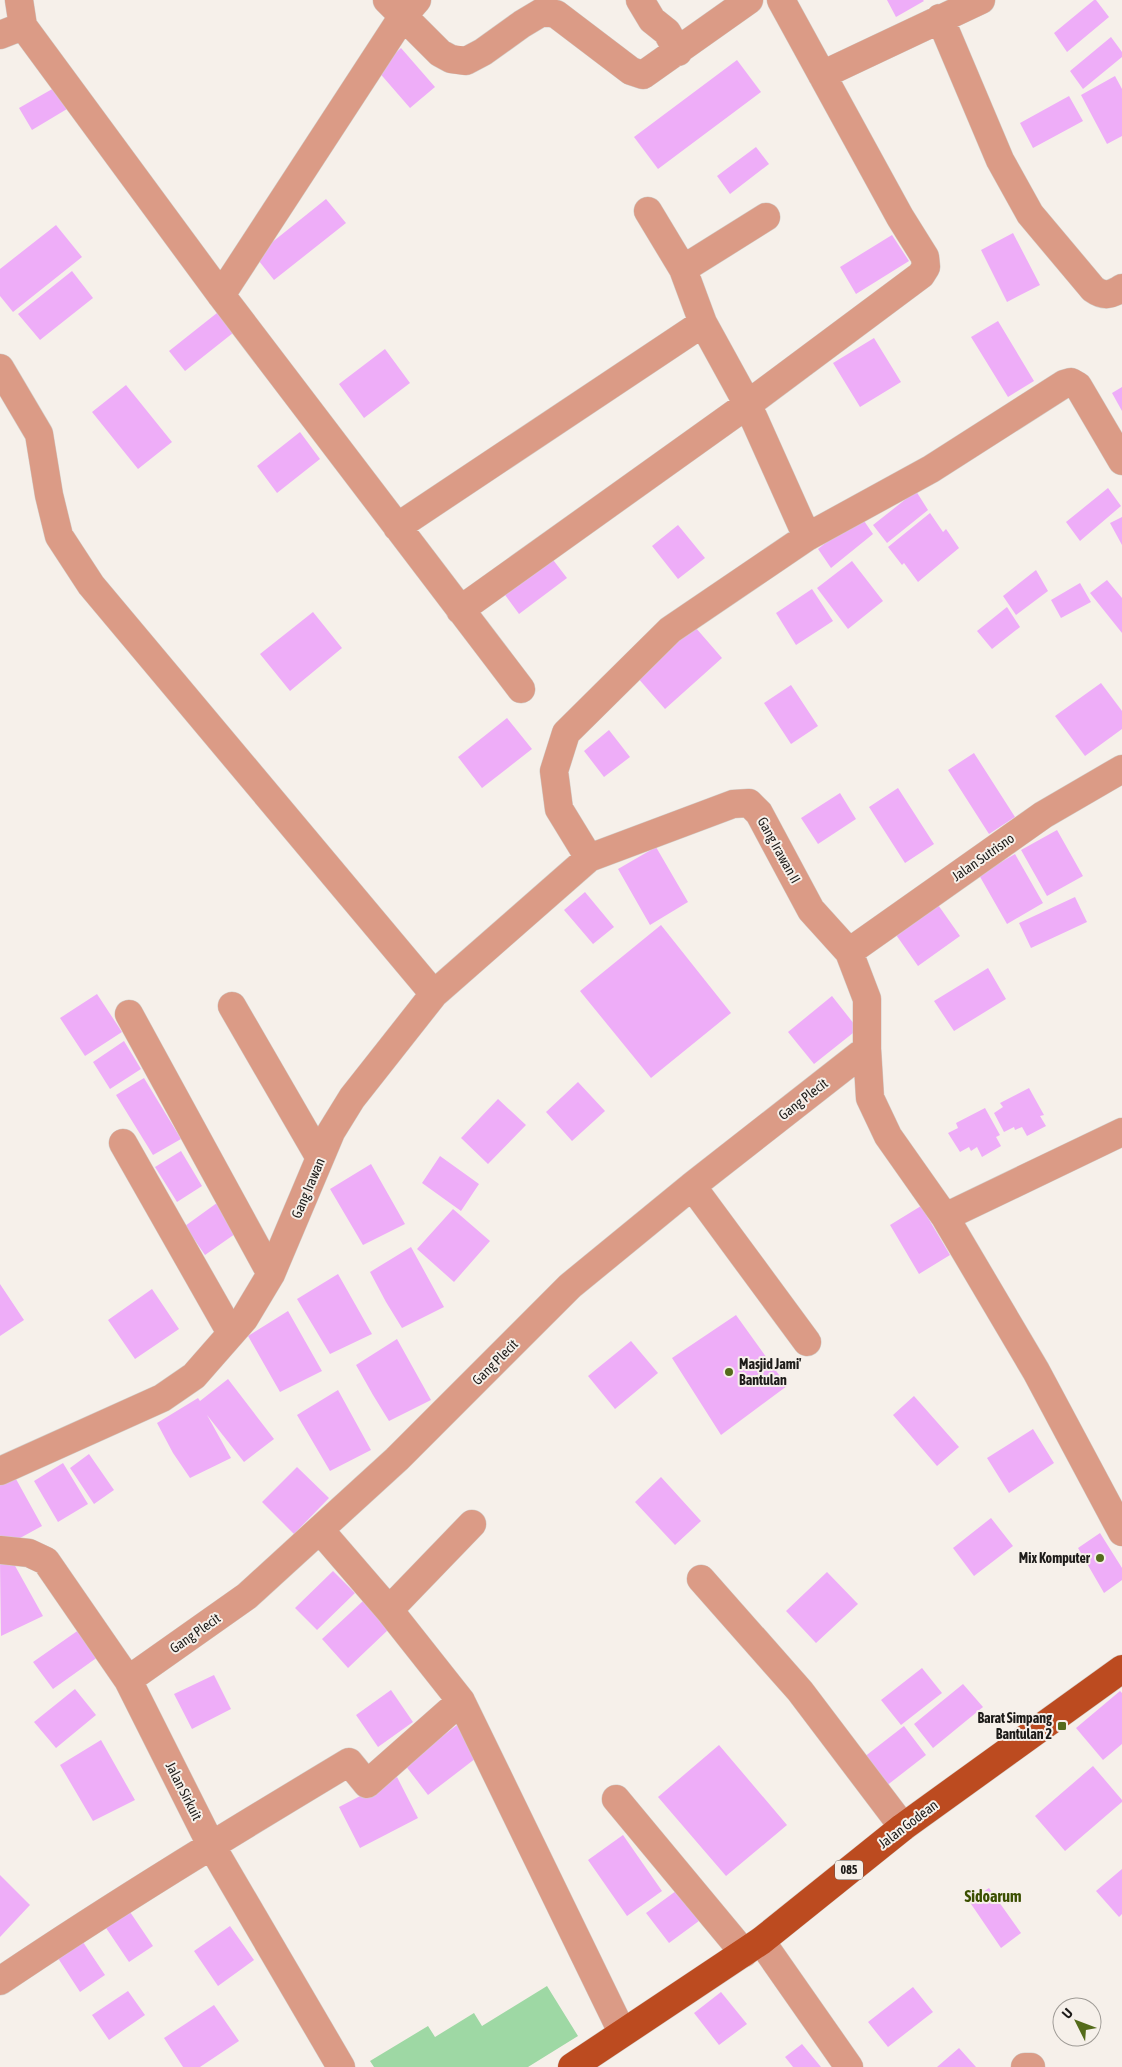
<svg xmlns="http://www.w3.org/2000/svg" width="1122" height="2067" font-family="'Asap Condensed',sans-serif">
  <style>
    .green { fill: #9ed8a4 }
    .building { fill: #eeadf8 }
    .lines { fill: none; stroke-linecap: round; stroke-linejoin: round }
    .minor-casing { stroke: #d3cec9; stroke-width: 29 }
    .major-casing { stroke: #d3cec9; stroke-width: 29 }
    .minor { stroke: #db9b86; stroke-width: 28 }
    .major { stroke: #bc4b20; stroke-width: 28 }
    .poi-dot { fill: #546b1b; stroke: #f6f0ea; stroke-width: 2 }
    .labels { text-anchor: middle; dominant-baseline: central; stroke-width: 4; stroke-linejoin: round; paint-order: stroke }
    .shield { fill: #f6f0ea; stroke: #5e5b58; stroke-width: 1 }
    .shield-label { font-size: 12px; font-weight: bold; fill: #1d1b19 }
    .street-label { font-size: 14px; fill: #1d1b19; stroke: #f6f0ea }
    .poi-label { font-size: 14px; font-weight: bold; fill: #1d1b19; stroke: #f6f0ea; text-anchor: end }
    .quarter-label { font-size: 16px; font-weight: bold; fill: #3b4f00; stroke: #f6f0ea }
  </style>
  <rect width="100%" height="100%" fill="#f6f0ea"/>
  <path class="green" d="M 547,1986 L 578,2036 L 528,2067 L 374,2067 L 370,2061 L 428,2026 L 435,2037 L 474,2013 L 482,2026 Z"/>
  <path class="building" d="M 887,0 L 923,0 L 924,1 L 896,17 Z
    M 1094,0 L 1096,0 L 1109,17 L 1067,52 L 1054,33 Z
    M 1111,37 L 1122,52 L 1122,57 L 1083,89 L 1070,71 Z
    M 401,48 L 435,87 L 410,108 L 377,70 Z
    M 737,60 L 761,92 L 658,169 L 634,137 Z
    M 1115,76 L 1122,89 L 1122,136 L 1107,144 L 1081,95 Z
    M 54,88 L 67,109 L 32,130 L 19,108 Z
    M 1069,96 L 1083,121 L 1033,148 L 1020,123 Z
    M 756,147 L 769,164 L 730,194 L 717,176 Z
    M 326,199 L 346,223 L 274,280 L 255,256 Z
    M 56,225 L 82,257 L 13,312 L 0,296 L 0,269 Z
    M 1013,233 L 1040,285 L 1007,302 L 981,250 Z
    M 892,235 L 909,261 L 856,294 L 840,267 Z
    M 72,271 L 93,298 L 40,340 L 18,314 Z
    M 222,309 L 238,329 L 185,371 L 169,351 Z
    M 998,321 L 1034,381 L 1008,397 L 971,337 Z
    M 874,338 L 901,382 L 860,407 L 833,363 Z
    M 385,349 L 410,383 L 364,418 L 339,384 Z
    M 126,385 L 172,442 L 138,469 L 92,412 Z
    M 1122,387 L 1122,411 L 1112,393 Z
    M 300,432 L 320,459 L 277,493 L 257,466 Z
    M 1108,488 L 1121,506 L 1080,541 L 1066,522 Z
    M 916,491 L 928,510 L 887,543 L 873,525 Z
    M 930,513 L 943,532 L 946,529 L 959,548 L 918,582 L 904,563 L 902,565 L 888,547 Z
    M 860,515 L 873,534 L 831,568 L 818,549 Z
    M 1122,517 L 1122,545 L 1110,523 Z
    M 678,525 L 705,558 L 678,579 L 652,546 Z
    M 547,552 L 567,578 L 519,614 L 500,588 Z
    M 852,561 L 883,601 L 848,629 L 817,588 Z
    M 1036,570 L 1048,591 L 1016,615 L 1003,596 Z
    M 1107,580 L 1122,598 L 1122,633 L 1090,593 Z
    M 1080,583 L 1091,602 L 1061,618 L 1051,600 Z
    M 812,589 L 833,621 L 796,645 L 776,613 Z
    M 1007,607 L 1020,627 L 992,649 L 977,631 Z
    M 313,612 L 342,648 L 290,691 L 260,654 Z
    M 689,620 L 722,658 L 665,709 L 637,677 Z
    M 1101,683 L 1122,711 L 1122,729 L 1085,756 L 1055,716 Z
    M 791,685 L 818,726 L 791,744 L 764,703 Z
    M 507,718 L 532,749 L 482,788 L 458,757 Z
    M 609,730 L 630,757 L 604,777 L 584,751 Z
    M 974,753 L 1015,817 L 989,834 L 948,770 Z
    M 898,788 L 934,844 L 905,863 L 869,807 Z
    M 840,793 L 856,819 L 818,844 L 801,818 Z
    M 1057,830 L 1083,876 L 1047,896 L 1021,850 Z
    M 656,847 L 688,902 L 650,925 L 618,869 Z
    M 1015,854 L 1043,903 L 1007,924 L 979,875 Z
    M 585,892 L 614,927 L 593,944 L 564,910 Z
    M 1075,897 L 1087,922 L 1031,948 L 1019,923 Z
    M 936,902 L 960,936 L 918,966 L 894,932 Z
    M 661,925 L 731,1013 L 651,1078 L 580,991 Z
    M 988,968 L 1006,999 L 954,1031 L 934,1001 Z
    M 97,994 L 122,1032 L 85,1056 L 60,1018 Z
    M 832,996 L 858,1029 L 814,1064 L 788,1032 Z
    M 124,1041 L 141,1069 L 110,1089 L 93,1062 Z
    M 144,1078 L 181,1139 L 153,1155 L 116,1095 Z
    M 578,1082 L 605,1111 L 572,1141 L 546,1112 Z
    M 1029,1088 L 1044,1115 L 1040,1116 L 1046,1126 L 1027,1136 L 1022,1127 L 1015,1130 L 1014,1127 L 1004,1132 L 994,1113 L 1003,1107 L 1000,1103 Z
    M 498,1099 L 526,1125 L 488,1164 L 461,1138 Z
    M 985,1108 L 1000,1135 L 996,1137 L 1001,1146 L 982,1157 L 977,1147 L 971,1151 L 969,1147 L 960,1152 L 948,1133 L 958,1128 L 956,1123 Z
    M 181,1151 L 202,1186 L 177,1202 L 155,1167 Z
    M 440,1156 L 479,1184 L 461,1211 L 422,1183 Z
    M 371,1164 L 405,1224 L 363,1245 L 330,1189 Z
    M 221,1200 L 242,1229 L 205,1255 L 185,1226 Z
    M 921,1206 L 950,1255 L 919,1274 L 890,1225 Z
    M 453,1209 L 490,1241 L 454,1282 L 417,1249 Z
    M 411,1247 L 444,1307 L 402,1328 L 386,1302 L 370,1272 Z
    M 338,1274 L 372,1334 L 330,1354 L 297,1299 Z
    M 0,1284 L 24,1320 L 0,1336 Z
    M 152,1289 L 179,1329 L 135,1359 L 108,1320 Z
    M 288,1311 L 322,1371 L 280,1392 L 248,1336 Z
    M 736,1315 L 787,1386 L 721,1435 L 672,1358 Z
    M 397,1339 L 431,1400 L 389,1421 L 373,1395 L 356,1365 Z
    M 631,1341 L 658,1373 L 615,1409 L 588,1376 Z
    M 228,1379 L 274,1439 L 244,1462 L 207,1415 L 231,1458 L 190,1478 L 173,1453 L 157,1423 L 198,1398 L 200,1401 Z
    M 338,1390 L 371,1450 L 330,1471 L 297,1415 Z
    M 914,1396 L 959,1447 L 937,1466 L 893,1415 Z
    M 1033,1429 L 1054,1463 L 1009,1493 L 987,1458 Z
    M 89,1454 L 114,1490 L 94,1504 L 70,1468 Z
    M 63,1463 L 88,1504 L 58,1522 L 34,1481 Z
    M 297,1467 L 329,1498 L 294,1534 L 262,1502 Z
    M 11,1470 L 42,1526 L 0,1549 L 0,1476 Z
    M 661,1477 L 701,1521 L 675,1545 L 635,1502 Z
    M 991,1518 L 1013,1546 L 974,1576 L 953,1548 Z
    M 1100,1533 L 1122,1568 L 1122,1580 L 1104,1593 L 1078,1548 Z
    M 9,1555 L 43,1616 L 1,1636 L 0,1561 Z
    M 333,1571 L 355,1593 L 317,1630 L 295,1608 Z
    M 827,1572 L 858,1604 L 816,1643 L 786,1611 Z
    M 363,1601 L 389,1629 L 348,1668 L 322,1639 Z
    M 83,1627 L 102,1654 L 53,1689 L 33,1662 Z
    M 922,1668 L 942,1693 L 901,1725 L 881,1700 Z
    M 214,1675 L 231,1709 L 192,1729 L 174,1694 Z
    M 963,1684 L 983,1707 L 933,1748 L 914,1724 Z
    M 75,1689 L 96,1715 L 56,1748 L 34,1722 Z
    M 391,1690 L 413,1722 L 378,1747 L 356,1715 Z
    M 1120,1691 L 1122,1693 L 1122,1744 L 1103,1760 L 1076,1728 Z
    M 457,1725 L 480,1755 L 428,1795 L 405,1765 Z
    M 904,1726 L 926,1755 L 881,1790 L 859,1761 Z
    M 101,1740 L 135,1800 L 93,1821 L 60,1765 Z
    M 719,1745 L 787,1825 L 726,1876 L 658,1797 Z
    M 1093,1766 L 1122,1800 L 1122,1802 L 1065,1851 L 1035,1816 Z
    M 397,1777 L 418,1818 L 360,1848 L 339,1807 Z
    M 623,1835 L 662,1891 L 627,1916 L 588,1860 Z
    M 1122,1869 L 1122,1914 L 1119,1917 L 1096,1891 Z
    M 0,1875 L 30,1905 L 0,1937 Z
    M 680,1888 L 703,1918 L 669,1943 L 646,1913 Z
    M 989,1888 L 1021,1933 L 1001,1948 L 969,1901 Z
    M 126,1906 L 153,1946 L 129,1962 L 102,1922 Z
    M 230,1926 L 254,1960 L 218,1986 L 194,1951 Z
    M 79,1936 L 105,1975 L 80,1992 L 54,1952 Z
    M 913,1987 L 933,2012 L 888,2047 L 868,2022 Z
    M 128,1991 L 145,2015 L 109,2040 L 92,2015 Z
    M 721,1992 L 747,2024 L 719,2045 L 694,2013 Z
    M 214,2005 L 239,2041 L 200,2067 L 183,2067 L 164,2038 Z
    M 802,2044 L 821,2067 L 793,2067 L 785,2057 Z
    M 959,2048 L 976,2067 L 937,2067 Z"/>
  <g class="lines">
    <defs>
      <path id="minor" d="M 19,0 L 23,26 L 221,295 L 521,689
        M 387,0 L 440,53 L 451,59 L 466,61 L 483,52 L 522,24 L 542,12 L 556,14 L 631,71 L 643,75 L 749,0
        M 640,0 L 652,20 L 667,32 L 678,52
        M 940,18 L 1000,160 L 1030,214 L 1093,289 C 1104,297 1111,295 1122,288
        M 0,35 L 23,26
        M 822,75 L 981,0
        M 648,211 L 683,269 L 703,323 L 747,403 L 807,537
        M 683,269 L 766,217
        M 221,295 L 403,16 L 417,0
        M 0,368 L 39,434 L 49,495 L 59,536 L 91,585 L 434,994
        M 397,527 L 703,323
        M 460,610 L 744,407 L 921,275 L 926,267 L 925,257 L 900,217 L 781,0
        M 589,858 L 559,809 L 554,771 L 566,733 L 670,630 L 807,537 L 931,469 L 1064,384 L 1071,382 L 1078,386 L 1122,461
        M 849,952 L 1043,815 L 1122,769
        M 232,1006 L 320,1158
        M 129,1014 L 271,1274
        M 123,1143 L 231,1333
        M 692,1186 L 807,1342
        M 945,1217 L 1122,1132
        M 0,1471 L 162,1398 L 194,1376 L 244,1319 L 271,1274 L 331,1132 L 352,1098 L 434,994 L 589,858 L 733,804 L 749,803 L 759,813 L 811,910 L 849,952 L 854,965 L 867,999 L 867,1049 L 870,1098 L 888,1136 L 945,1217 L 1036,1371 L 1122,1532
        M 320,1530 L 389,1610 L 461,1701 L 622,2032
        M 0,1550 L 29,1553 L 46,1561 L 128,1680 L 211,1845 L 341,2067
        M 701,1579 L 800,1691 L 903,1827
        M 389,1610 L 472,1524
        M 128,1680 L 247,1596 L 397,1459 L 570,1286 L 692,1186 L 867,1049
        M 616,1799 L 744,1953
        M 761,1941 L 849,2067
        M 0,1981 C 114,1904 231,1833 349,1762 L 367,1784 L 461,1701
        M 1025,2067 L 1031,2067"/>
      <path id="major" d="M 572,2067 L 761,1941 L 903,1827 L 1122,1669"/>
    </defs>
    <use href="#minor" class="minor-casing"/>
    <use href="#major" class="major-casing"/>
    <use href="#minor" class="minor"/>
    <use href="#major" class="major"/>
  </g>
  <g class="poi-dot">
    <circle cx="729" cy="1372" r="5"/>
    <circle cx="1100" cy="1558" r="5"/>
    <rect x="1057" y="1721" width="10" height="10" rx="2.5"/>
  </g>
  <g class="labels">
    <rect class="shield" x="835" y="1860.5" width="28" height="19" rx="4"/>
    <g class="shield-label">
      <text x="849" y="1870">085</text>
    </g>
    <g class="street-label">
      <text transform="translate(779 850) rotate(61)">Gang Irawan II</text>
      <text transform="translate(983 857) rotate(-35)">Jalan Sutrisno</text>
      <text transform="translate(803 1099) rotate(-38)">Gang Plecit</text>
      <text transform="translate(308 1188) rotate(-67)">Gang Irawan</text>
      <text transform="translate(495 1362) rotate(-45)">Gang Plecit</text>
      <text transform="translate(195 1633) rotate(-35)">Gang Plecit</text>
      <text transform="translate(184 1791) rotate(63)">Jalan Sirkuit</text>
      <text transform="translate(908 1824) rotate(-37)">Jalan Godean</text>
    </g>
    <g class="poi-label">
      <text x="739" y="1364" text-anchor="start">Masjid Jami'<tspan x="739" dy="16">Bantulan</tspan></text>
      <text x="1090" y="1558">Mix Komputer</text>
      <text x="1052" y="1718">Barat Simpang<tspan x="1052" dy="16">Bantulan 2</tspan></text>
    </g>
    <g class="quarter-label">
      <text x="993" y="1896">Sidoarum</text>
    </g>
  </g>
  <g transform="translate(1077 2022) rotate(312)"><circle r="24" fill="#f6f0ea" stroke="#9f9b96"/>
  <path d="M0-4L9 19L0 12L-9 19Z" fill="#546b1b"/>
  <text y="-8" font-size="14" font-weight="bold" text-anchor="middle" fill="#1d1b19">U</text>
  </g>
</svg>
